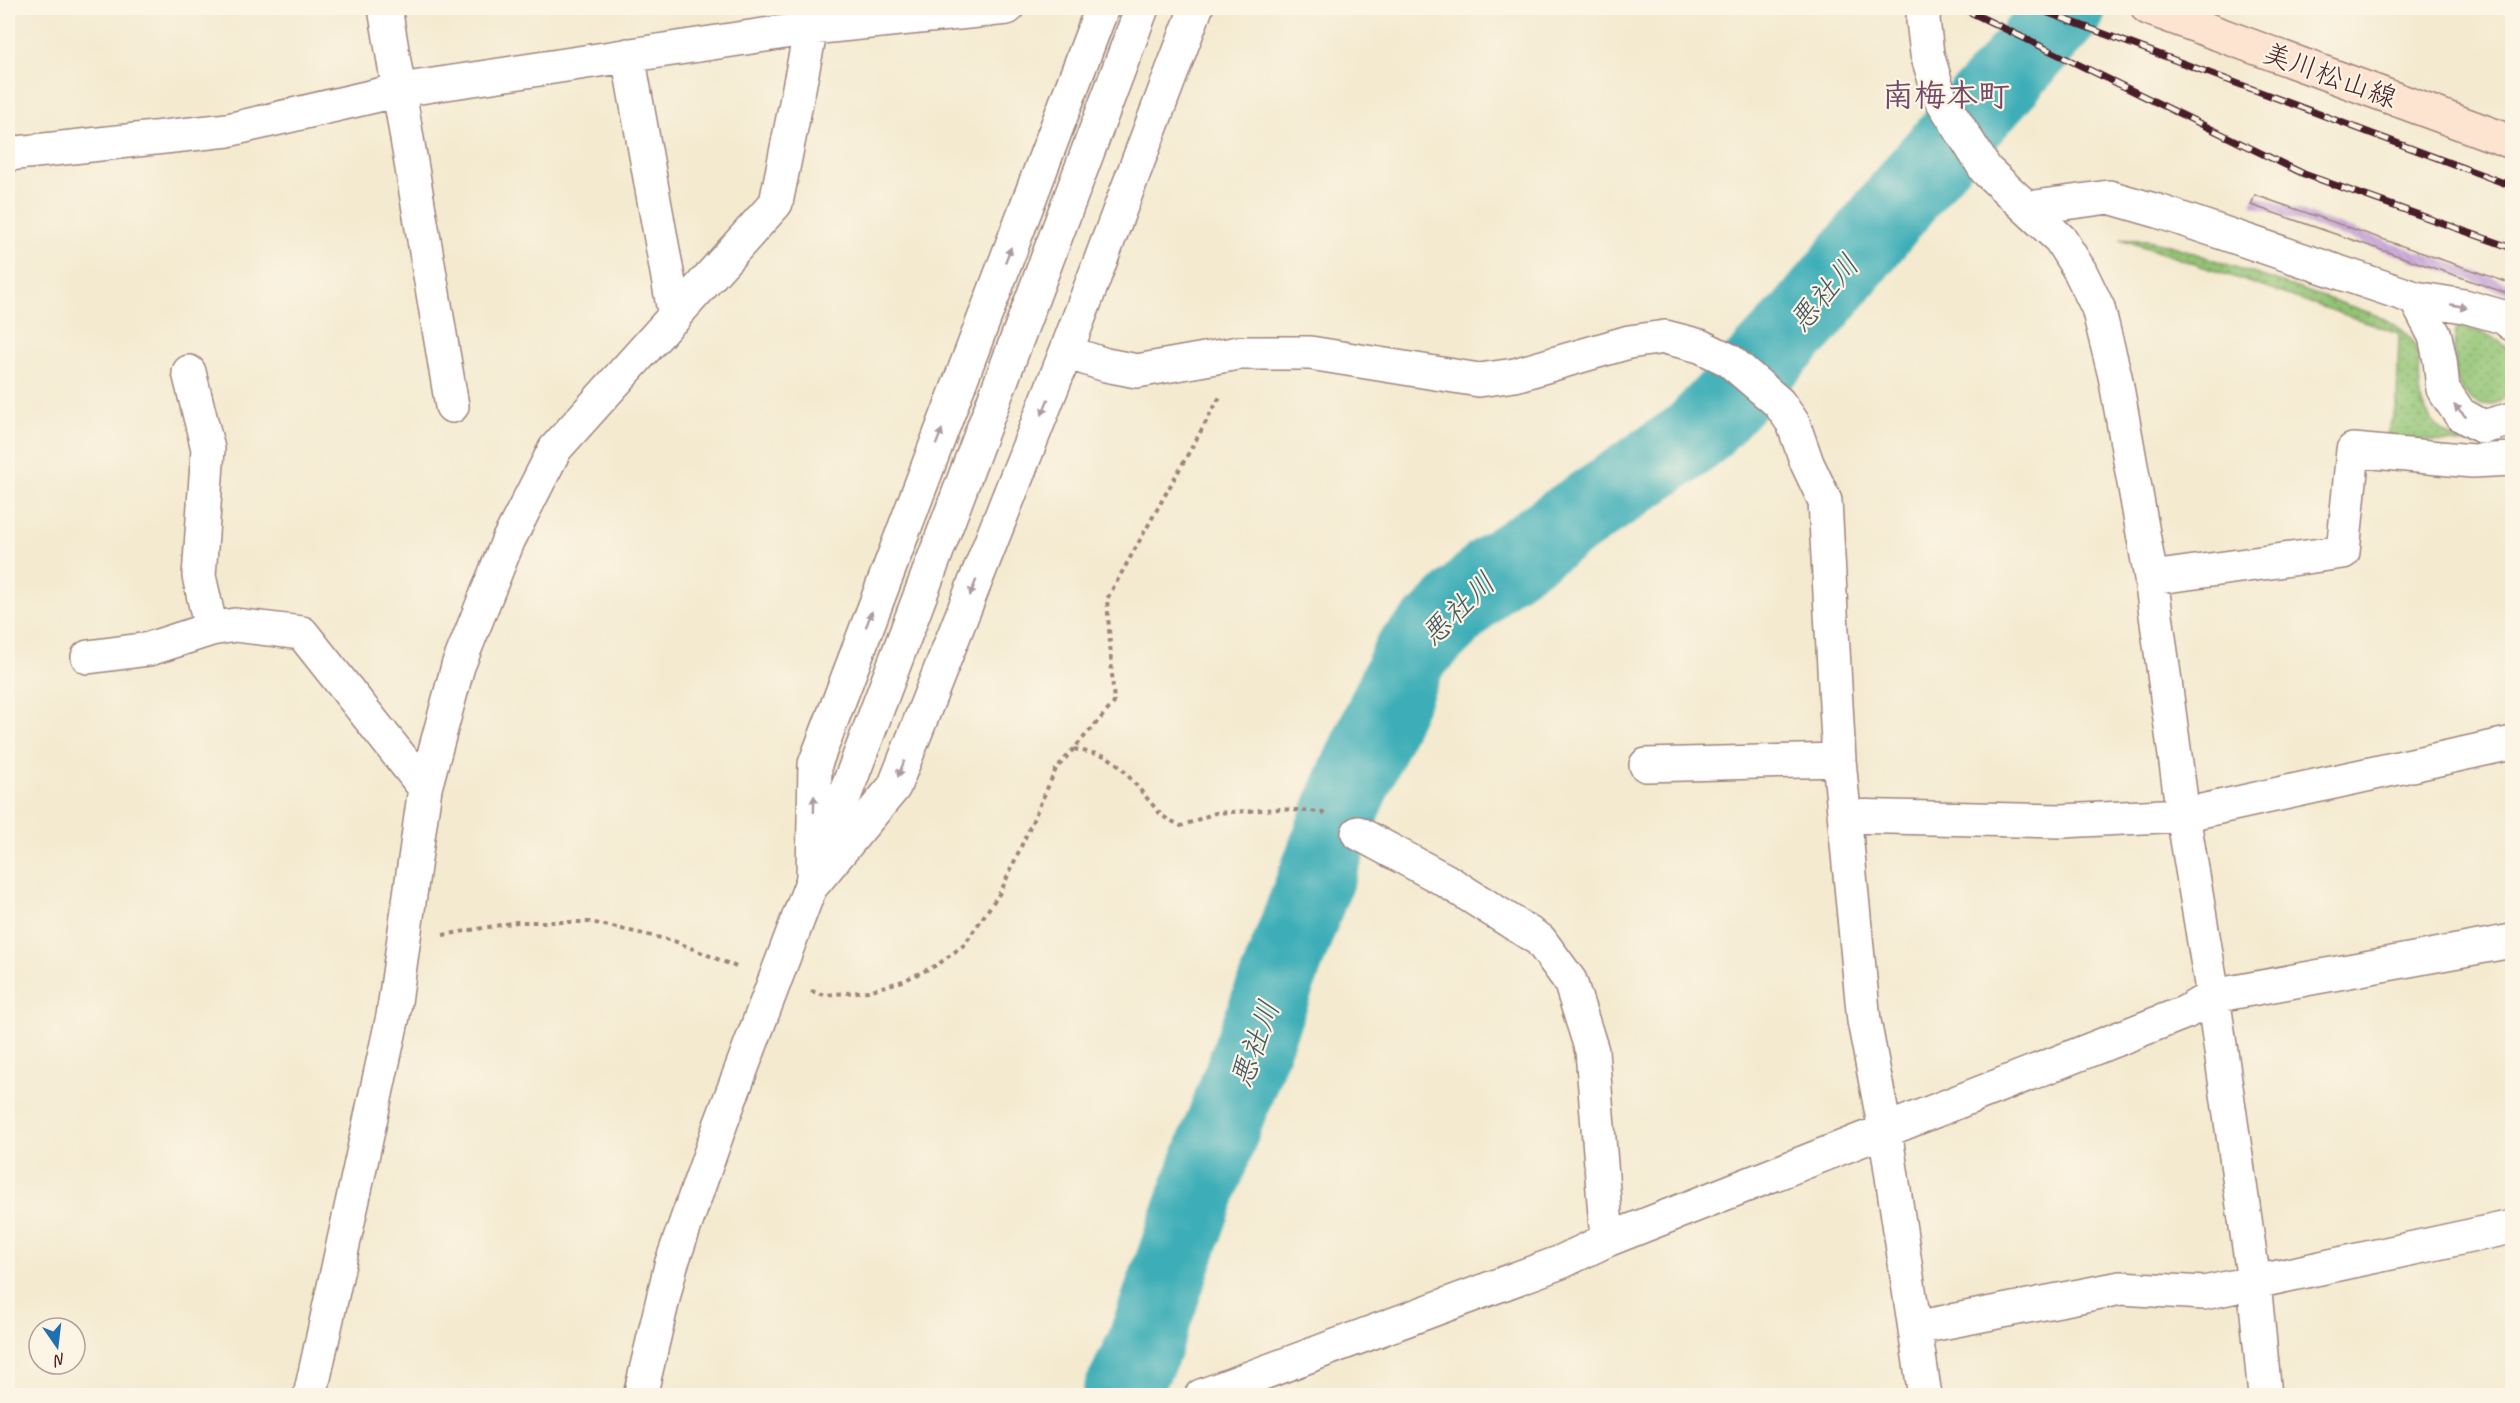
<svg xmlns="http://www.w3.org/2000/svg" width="2520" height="1403" font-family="Caveat,'Klee One',sans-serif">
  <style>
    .green { fill: url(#green-dots); stroke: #6e7250; stroke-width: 1.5 }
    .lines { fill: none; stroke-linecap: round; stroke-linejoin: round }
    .river { stroke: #3daeb7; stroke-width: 76 }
    .building { fill: url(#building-back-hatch) }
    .minor-casing { stroke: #9f847e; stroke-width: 36 }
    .tertiary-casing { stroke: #9f847e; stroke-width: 36 }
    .secondary-casing { stroke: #9f847e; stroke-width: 36 }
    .path { stroke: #9f847e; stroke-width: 4; stroke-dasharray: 4.5 4.5; stroke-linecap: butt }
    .minor { stroke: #fff; stroke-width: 33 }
    .tertiary { stroke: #fff; stroke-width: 33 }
    .secondary { stroke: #fde4d1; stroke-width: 33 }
    .rail-casing { stroke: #4a1f2b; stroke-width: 7 }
    .rail { stroke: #fcf5e5; stroke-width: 4.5; stroke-dasharray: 14; stroke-linecap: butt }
    .oneway { fill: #ae9aa0 }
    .labels { text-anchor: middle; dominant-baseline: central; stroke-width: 4.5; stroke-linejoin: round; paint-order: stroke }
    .street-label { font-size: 28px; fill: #4a1f2b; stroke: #fcf5e5 }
    .water-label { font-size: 30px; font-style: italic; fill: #455863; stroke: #fcf5e5 }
    .quarter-label { font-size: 32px; font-weight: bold; fill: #734969; stroke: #fcf5e5 }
  </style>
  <defs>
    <pattern id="green-dots" width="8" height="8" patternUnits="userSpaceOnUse" patternTransform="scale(1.5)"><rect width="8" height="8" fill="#92c474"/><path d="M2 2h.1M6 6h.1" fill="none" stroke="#799f5f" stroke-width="1.8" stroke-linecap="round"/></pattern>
    <pattern id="building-back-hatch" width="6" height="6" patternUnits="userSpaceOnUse" patternTransform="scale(1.5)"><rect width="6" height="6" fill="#bf98dc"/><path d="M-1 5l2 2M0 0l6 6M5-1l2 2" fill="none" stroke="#9d7bb3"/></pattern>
  </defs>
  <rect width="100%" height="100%" fill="#fcf5e5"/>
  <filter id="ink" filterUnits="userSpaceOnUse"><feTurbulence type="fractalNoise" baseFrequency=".0167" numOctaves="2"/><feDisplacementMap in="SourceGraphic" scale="12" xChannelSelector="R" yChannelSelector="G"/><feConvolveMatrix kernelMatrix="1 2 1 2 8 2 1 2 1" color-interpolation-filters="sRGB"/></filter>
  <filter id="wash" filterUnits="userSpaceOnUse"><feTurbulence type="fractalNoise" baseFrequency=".008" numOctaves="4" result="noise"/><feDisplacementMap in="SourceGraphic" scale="24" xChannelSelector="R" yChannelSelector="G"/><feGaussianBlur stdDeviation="1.35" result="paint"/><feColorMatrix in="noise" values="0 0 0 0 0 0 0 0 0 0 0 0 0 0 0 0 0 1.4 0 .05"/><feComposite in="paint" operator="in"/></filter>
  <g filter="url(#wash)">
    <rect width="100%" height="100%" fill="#f4ead0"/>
    <path class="green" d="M 2121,239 L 2148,240 L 2173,246 L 2379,316 C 2391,323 2404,329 2412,341 C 2429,370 2406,397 2439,428 C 2457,445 2467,437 2482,445 L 2386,437 L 2397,405 L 2399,333 Z
      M 2457,327 C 2474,328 2501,337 2510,353 C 2513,359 2512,365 2512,371 C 2512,394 2505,406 2480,405 C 2472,400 2463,395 2459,385 C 2453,370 2453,342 2457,327 Z"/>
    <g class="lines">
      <path class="river" d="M 1120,1396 L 1143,1348 L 1200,1186 L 1347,795 L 1410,655 L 1493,573 L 1693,437 L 1805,318 L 1928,166 L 2068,8"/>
    </g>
    <g id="blocks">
      <path class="building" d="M 2255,195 L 2512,284 L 2512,295 L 2251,205 Z"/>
    </g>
  </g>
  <g filter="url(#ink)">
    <use href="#blocks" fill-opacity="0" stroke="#9f847e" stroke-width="1.5"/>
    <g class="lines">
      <defs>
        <path id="minor" d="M 385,8 L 452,406
          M 1924,8 L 1923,20 L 1927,54 L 1940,97 L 1986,170 L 2060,239 L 2080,271 L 2098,308 L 2115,376 L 2151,578 L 2183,815 L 2213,996 L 2254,1282 L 2265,1396
          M 628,55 L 675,317
          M 8,154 L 228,130 L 400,90 L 811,28 L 1007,8
          M 2028,208 L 2109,197 L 2161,212 L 2415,298 L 2464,306 L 2503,317 L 2512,324
          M 2415,298 L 2435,336 L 2440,360 L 2443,389 L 2460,414 L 2483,427 L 2512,419
          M 1066,352 L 1106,365 L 1137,371 L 1239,353 L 1310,353 L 1479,380 L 1515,375 L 1629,342 L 1665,337 L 1700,346 L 1729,360 L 1779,403 L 1793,423 L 1807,463 L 1825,501 L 1839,760 L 1864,1021 L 1885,1130 L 1925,1396
          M 189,372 L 208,449 L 199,576 L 211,629
          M 2151,578 L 2343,552 L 2353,450 L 2472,461 L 2512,459
          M 88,657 L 149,649 L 211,629 L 235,625 L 302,633 L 425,788
          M 1646,765 L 1839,760
          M 1845,816 L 2062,821 L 2183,815 L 2512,743
          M 1358,833 L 1445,880 L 1540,940 L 1570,981 L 1592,1051 L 1607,1240
          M 813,876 L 815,764 L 1102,8
          M 814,883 L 894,787 L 1066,352 L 1196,8
          M 1915,1328 L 2121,1288 L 2204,1293 L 2512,1227
          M 310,1396 L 393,1016 L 425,788 L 458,666 L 508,541 L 555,449 L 776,203 L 811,28 L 823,8
          M 1201,1396 L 1561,1262 L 1607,1240 L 2186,1012 L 2213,996 L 2512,941"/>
        <path id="tertiary" d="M 640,1396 L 671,1265 L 721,1123 L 1142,8"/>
        <path id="secondary" d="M 2148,8 L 2512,142"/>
      </defs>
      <use href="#minor" class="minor-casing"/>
      <use href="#tertiary" class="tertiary-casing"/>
      <use href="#secondary" class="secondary-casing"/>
      <path class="path" d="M 1074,749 L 1106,756 L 1120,766 L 1162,816 L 1181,826 L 1215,813 L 1280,809 L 1321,812 L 1326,815
        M 443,935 L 517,922 L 591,922 L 674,941 L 739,968
        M 811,991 L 825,995 L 868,991 L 903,981 L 937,965 L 964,945 L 1001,891 L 1056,769 L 1114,703 L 1107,599 L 1221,395"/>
      <use href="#minor" class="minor"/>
      <use href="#tertiary" class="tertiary"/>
      <use href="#secondary" class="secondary"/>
      <defs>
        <path id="rail" d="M 1962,8 L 2304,174 L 2512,248
          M 2035,8 L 2512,186"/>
      </defs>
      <use href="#rail" class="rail-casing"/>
      <use href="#rail" class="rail"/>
    </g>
    <defs><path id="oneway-solid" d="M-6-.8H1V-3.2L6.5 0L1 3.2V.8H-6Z" transform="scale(1.5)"/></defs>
    <g class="oneway">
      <use href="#oneway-solid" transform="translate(1008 255) rotate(-69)"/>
      <use href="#oneway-solid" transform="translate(2459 306) rotate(11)"/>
      <use href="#oneway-solid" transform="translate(1045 407) rotate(112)"/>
      <use href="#oneway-solid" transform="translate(2460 411) rotate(-135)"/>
      <use href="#oneway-solid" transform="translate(939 437) rotate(-69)"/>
      <use href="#oneway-solid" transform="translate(973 588) rotate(112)"/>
      <use href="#oneway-solid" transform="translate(869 619) rotate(-69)"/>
      <use href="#oneway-solid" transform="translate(901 769) rotate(112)"/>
      <use href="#oneway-solid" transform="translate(814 804) rotate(-89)"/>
    </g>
  </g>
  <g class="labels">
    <g class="street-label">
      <text transform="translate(2330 75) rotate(20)">美川松山線</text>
    </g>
    <g class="water-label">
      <text transform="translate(1824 293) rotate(-50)">悪社川</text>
      <text transform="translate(1458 609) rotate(-44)">悪社川</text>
      <text transform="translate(1255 1044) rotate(-70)">悪社川</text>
    </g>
    <g class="quarter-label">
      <text x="1946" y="95">南梅本町</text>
    </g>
  </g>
  <rect width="2520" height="1403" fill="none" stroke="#fcf5e5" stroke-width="30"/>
  <g transform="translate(57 1346) rotate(166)"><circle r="28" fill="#fcf5e5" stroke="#b59f9b" stroke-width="1.5"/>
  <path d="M0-4.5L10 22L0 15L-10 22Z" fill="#1f6fb2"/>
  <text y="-9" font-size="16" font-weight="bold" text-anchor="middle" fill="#4a1f2b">N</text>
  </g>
</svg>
